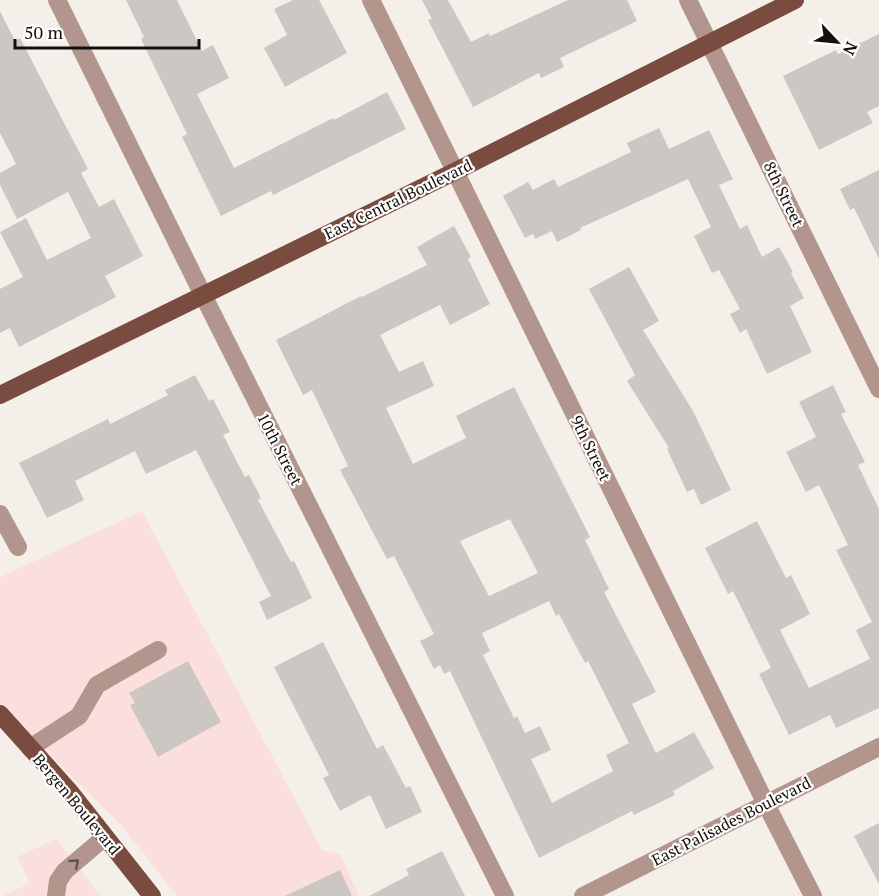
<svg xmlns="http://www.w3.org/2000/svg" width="879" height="896" font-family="'PT Serif',serif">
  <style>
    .commercial { fill: #fadfdc }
    .building { fill: #ccc7c2; fill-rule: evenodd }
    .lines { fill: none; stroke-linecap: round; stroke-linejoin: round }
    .minor { stroke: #b2968e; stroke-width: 18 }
    .major { stroke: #7a4b3f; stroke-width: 18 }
    .oneway { stroke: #62534e }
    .labels { text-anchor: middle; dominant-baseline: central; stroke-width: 4.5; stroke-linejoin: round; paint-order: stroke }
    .street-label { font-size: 16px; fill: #12100f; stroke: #fffdfc }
  </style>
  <rect width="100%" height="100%" fill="#f5efea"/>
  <path class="commercial" d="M 142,511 L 322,850 L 341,855 L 359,896 L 177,896 L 120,824 L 0,706 L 0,577 Z
    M 56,839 L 101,896 L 3,896 L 30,883 L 17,857 Z"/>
  <path class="building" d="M 126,0 L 177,0 L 202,51 L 213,45 L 229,78 L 197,94 L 234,168 L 333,118 L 334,120 L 387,92 L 406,129 L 273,195 L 271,191 L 221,216 L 182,137 L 187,134 L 141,39 L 144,37 Z
    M 293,0 L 319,0 L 347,53 L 285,87 L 264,48 L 287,35 L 274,9 Z
    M 422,0 L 448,0 L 471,42 L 489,33 L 490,36 L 568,0 L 627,0 L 637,21 L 560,58 L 564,67 L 541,78 L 539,73 L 473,107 L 428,20 L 432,19 Z
    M 0,11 L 15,41 L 20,38 L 88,169 L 81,173 L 99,207 L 114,199 L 143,256 L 105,276 L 116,297 L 19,347 L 10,328 L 0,333 L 0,289 L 23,277 L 0,232 L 26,218 L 47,260 L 91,238 L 68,192 L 17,219 L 0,185 L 0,173 L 16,164 L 0,133 Z
    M 879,34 L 879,106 L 867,112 L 873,123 L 819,150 L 783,76 L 836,50 L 838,54 Z
    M 659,128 L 669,149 L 709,130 L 733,179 L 719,185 L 740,229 L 747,225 L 762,257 L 779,247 L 793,272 L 791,273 L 804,298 L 790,306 L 812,352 L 767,374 L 746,329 L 740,333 L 730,314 L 740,309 L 719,270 L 712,273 L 694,236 L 711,227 L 688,179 L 580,228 L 581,230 L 557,242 L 552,231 L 535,239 L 533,234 L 525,238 L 503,196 L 528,182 L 533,190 L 554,179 L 558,187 L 631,152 L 627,143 Z
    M 879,170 L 879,259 L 854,208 L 850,210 L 840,189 Z
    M 454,226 L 471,257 L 468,259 L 490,304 L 450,325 L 440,305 L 380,335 L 399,372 L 423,361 L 434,386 L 386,408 L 413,464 L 466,438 L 456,416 L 514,387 L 590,537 L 585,540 L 609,589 L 604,592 L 656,692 L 632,704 L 656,753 L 694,732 L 714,768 L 673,791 L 675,795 L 634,815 L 632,811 L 539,858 L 450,671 L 444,674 L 440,665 L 434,669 L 420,641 L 434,634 L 394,556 L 387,559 L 340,470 L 348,466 L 312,390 L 303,395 L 276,340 L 361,296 L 362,297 L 427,265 L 417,247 ZM 510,519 L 538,573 L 489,596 L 460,541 ZM 549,601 L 556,616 L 559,614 L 585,663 L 588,661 L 629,743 L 606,755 L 613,771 L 552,803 L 531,759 L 551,750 L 540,726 L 525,733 L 517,716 L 514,718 L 483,655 L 490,651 L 482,633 Z
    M 629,267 L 659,321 L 643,330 L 693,411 L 731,490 L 701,505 L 694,489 L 687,492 L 667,449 L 669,448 L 627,381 L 635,375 L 589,289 Z
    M 195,375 L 209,401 L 213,399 L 230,432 L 223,435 L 245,477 L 249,475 L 261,498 L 258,500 L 291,562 L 294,561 L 312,598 L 267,620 L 259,602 L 271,596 L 196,450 L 146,474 L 135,451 L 75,481 L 84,500 L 47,518 L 19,463 L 108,419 L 110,424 L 168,395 L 165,390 Z
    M 833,385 L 846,412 L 841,414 L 865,462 L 858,465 L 879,509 L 879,708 L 836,728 L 830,715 L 789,735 L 759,674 L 771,668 L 733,591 L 728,594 L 705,548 L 757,521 L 786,578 L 791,575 L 810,614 L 780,630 L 809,688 L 870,659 L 856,630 L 872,622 L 836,550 L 848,545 L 819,485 L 806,492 L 786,452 L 816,437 L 799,402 Z
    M 323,642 L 377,749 L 383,745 L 406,788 L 410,786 L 422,812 L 386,829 L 370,795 L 340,811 L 323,778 L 329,775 L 274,667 Z
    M 188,661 L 221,722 L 158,757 L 130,705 L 135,703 L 129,693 Z
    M 879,823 L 879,884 L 854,836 Z
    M 442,851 L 465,896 L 369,896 L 409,875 L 406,869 Z
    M 340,870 L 352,896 L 285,896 Z"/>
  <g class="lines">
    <path class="minor" d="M 57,0 L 203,295 L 505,896
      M 371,0 L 766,804 L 813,896
      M 688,0 L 879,389
      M 0,514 L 18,547
      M 30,748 L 79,716 L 97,685 L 158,650
      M 56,896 L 58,881 L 65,871 L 105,837
      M 583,896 L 879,747"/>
    <path class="major" d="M 0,395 L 456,171 L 795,0
      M 0,714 L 70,792 L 152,896"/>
  </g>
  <defs><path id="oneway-chevron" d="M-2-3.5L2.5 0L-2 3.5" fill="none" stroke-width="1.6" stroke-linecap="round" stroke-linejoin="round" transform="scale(1.5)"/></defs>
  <use class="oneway" href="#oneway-chevron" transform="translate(75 863) rotate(-41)"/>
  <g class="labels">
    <g class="street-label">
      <text transform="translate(784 194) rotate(64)">8th Street</text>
      <text transform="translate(398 199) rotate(-26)">East Central Boulevard</text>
      <text transform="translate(591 448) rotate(64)">9th Street</text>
      <text transform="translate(280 449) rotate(63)">10th Street</text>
      <text transform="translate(77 804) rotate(50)">Bergen Boulevard</text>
      <text transform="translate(731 821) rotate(-27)">East Palisades Boulevard</text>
    </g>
  </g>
  <g transform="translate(837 42) rotate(116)" stroke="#fffdfc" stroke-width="4.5" paint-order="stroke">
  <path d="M0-4.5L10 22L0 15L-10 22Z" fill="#12100f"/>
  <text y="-9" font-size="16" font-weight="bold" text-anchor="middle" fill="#12100f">N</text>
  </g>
  <path d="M15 39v9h184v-9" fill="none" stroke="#12100f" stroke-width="3"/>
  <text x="24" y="39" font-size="18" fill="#12100f" stroke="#fffdfc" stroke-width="4.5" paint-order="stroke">50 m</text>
</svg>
